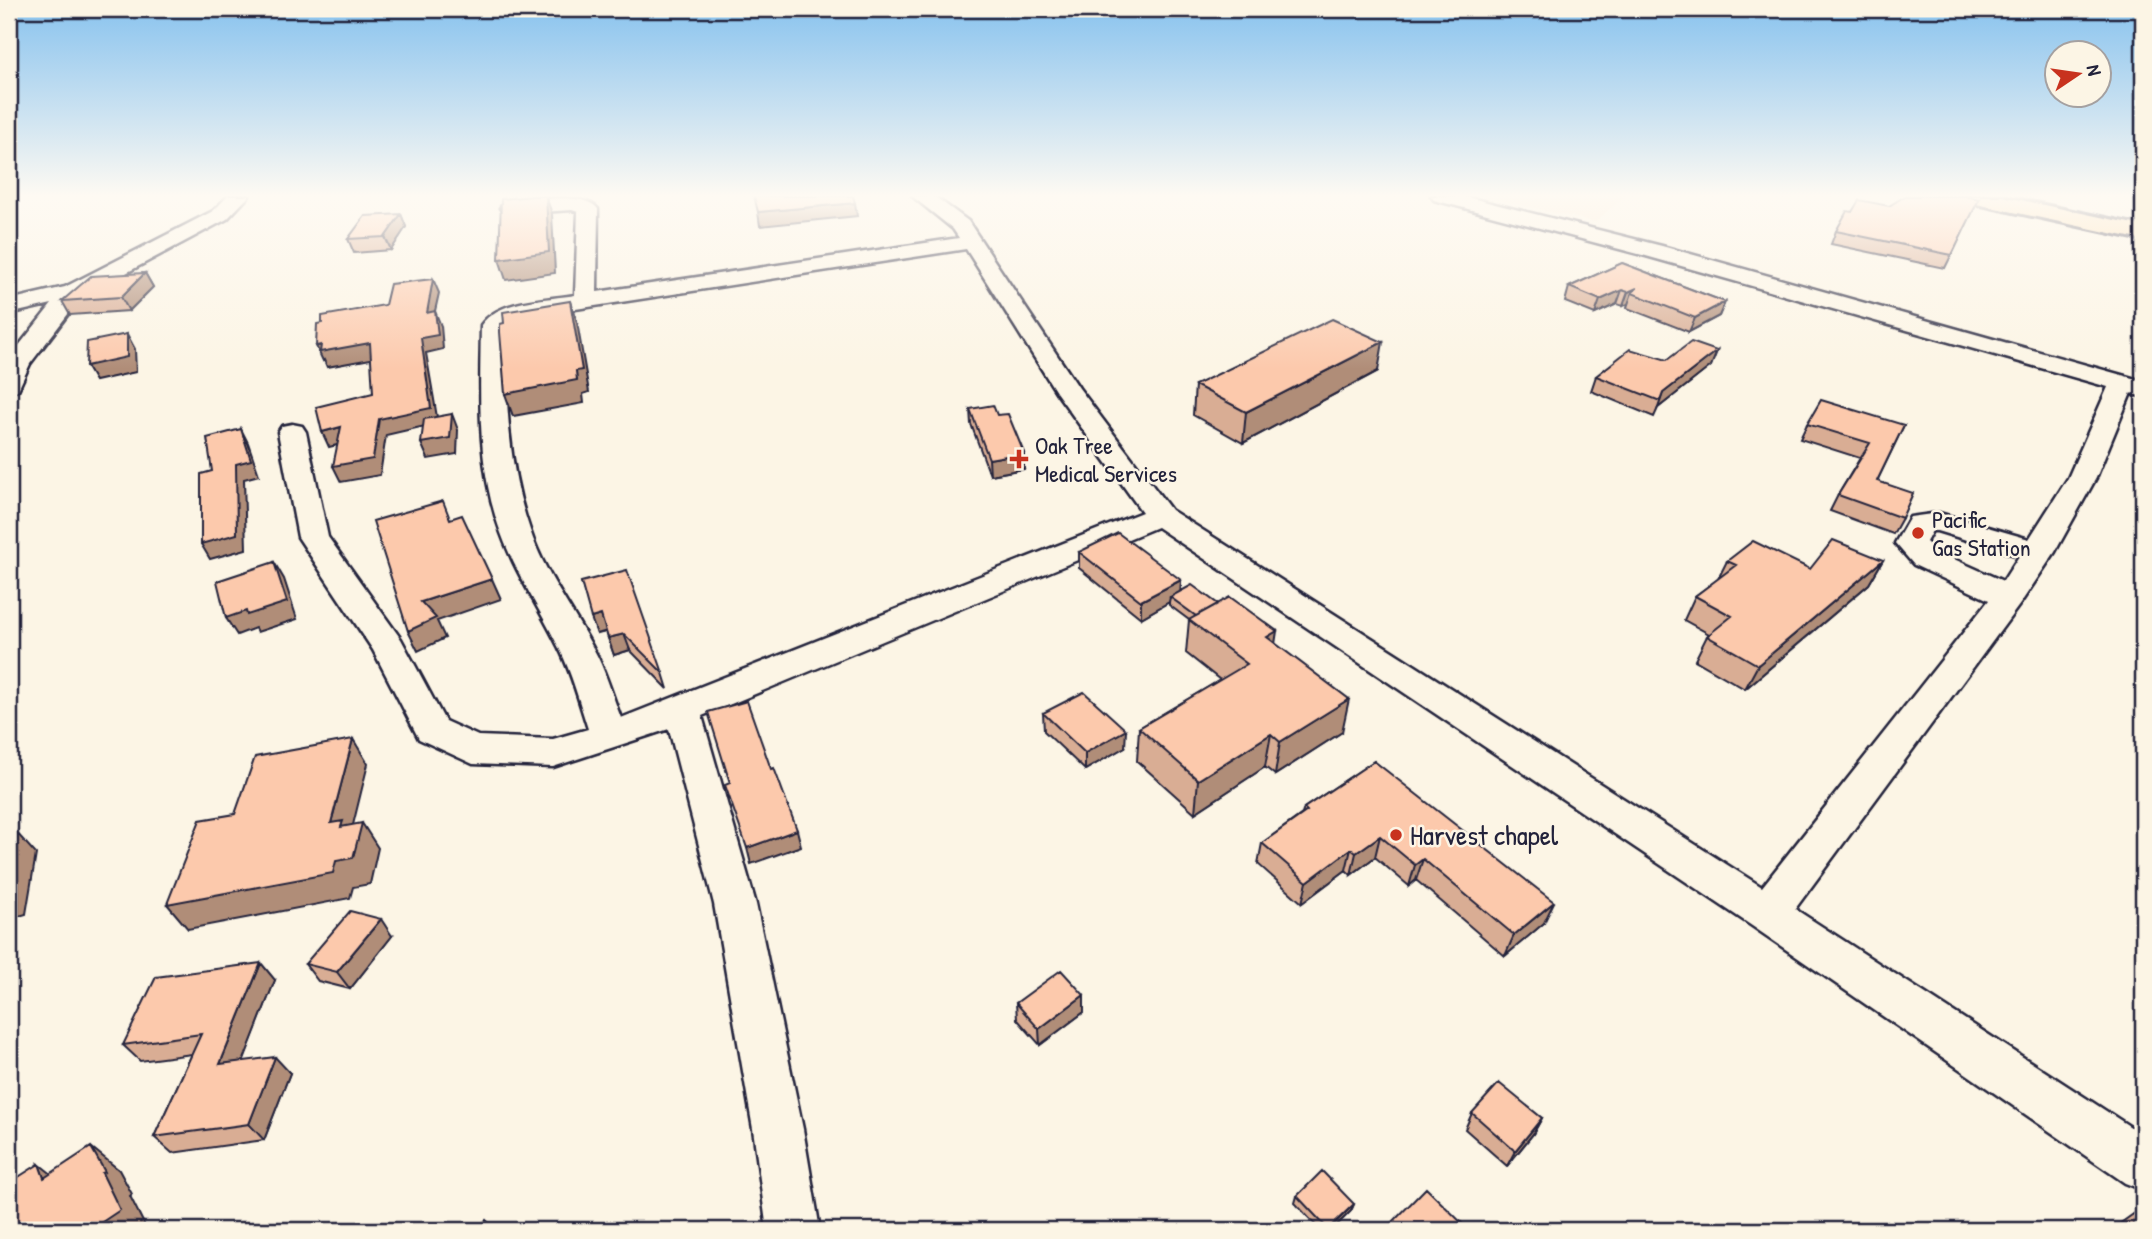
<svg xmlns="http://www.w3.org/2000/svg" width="2152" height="1239" font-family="'Patrick Hand',sans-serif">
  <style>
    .built { fill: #fce8d4 }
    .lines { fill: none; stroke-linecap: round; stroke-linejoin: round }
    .minor-casing { stroke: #22223b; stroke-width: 5 }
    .highway-casing { stroke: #22223b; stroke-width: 6 }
    .minor { fill: #fcf5e5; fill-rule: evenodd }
    .highway { fill: #fcdcac; fill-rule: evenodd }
    .wall { fill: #d9ad94; stroke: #22223b; stroke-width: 2 }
    .shaded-wall { fill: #b08d78; stroke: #22223b; stroke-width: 2 }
    .building { fill: #fcc9ac; stroke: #22223b; stroke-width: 2 }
    .poi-dot { fill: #c8321e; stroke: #fcf5e5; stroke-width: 2.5 }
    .labels { text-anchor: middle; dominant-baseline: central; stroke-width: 5; stroke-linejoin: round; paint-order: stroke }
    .poi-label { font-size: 24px; fill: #22223b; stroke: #fcf5e5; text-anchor: start }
    .near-poi-label { font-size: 28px; fill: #22223b; stroke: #fcf5e5; text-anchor: start }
  </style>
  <rect width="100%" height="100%" fill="#fcf5e5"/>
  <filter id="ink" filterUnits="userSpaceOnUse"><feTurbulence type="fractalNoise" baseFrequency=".0143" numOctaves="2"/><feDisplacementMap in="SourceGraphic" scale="14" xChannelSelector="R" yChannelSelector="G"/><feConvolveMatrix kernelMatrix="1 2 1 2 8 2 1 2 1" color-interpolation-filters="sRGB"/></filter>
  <g filter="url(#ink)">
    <path class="built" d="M 1481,196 L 1626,196 L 1595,222 Z"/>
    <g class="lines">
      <defs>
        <path id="minor" d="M 228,196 L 249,196 L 227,219 L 81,297 L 30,364 L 18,390 L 9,393 L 9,358 L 52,304 L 9,314 L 9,300 L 65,287 L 213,211 Z
          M 912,196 L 934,196 L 968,221 L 1079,388 L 1171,510 L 1762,887 L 1989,600 L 1914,565 L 1895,543 L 1910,517 L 1939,513 L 2029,539 L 2068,478 L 2108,387 L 1646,256 L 1434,200 L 1431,196 L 1463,196 L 1662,246 L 2143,381 L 2143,397 L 2131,393 L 2096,478 L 2055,552 L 2020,604 L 1795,909 L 2143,1135 L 2143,1190 L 2125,1183 L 1752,926 L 1157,527 L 702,716 L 756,904 L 803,1129 L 820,1230 L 767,1230 L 753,1129 L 714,904 L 669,729 L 553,767 L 473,764 L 419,739 L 373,650 L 298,537 L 278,432 L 282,426 L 292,424 L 302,426 L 306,432 L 328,537 L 401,639 L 445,721 L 478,736 L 553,739 L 588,729 C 579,702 572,673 559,648 C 540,609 516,574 501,533 C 476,466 480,394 481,325 C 499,299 547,300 575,295 L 578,212 L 572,210 L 510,214 L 503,212 L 500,208 L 503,204 L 510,202 C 532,201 584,191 598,209 L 597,292 L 959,238 L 953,229 ZM 966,249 L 1056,392 L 1142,512 L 621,718 C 612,695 605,669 593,648 C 572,608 544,573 530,530 C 507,464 506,397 505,328 L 530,316 ZM 1932,531 L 1937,531 L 2019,556 L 2003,581 L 1936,551 L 1926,542 Z"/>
        <path id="highway" d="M 1961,196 L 2002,196 L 2143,226 L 2143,240 L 1972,203 L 1964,201 Z"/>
      </defs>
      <use href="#minor" class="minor-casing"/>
      <use href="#highway" class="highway-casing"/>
      <use href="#minor" class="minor"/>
      <use href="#highway" class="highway"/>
    </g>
    <path class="wall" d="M 1979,199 L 1945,268 L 1831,244 L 1836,231 L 1852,212 L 1889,206 Z
      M 401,214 L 406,227 L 391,250 L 354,253 L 348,239 Z
      M 1622,263 L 1725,302 L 1719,316 L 1689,332 L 1627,308 L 1628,304 L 1623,306 L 1617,304 L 1595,314 L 1565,302 L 1569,287 Z
      M 145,273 L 153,287 L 129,311 L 70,315 L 62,301 Z
      M 1717,351 L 1711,366 L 1658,408 L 1654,417 L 1591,391 L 1596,376 L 1667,360 Z
      M 1378,371 L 1243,443 L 1193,415 L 1195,385 Z
      M 970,409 L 997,415 L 1024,469 L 990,475 L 971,424 Z
      M 1807,424 L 1904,425 L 1877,481 L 1902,518 L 1893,534 L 1830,511 L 1838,495 L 1860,458 L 1800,439 Z
      M 1079,552 L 1181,580 L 1181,591 L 1218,604 L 1275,643 L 1342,732 L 1275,775 L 1265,767 L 1195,813 L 1137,761 L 1139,728 L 1220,680 L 1186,653 L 1189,620 L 1169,605 L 1169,602 L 1141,618 L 1079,568 Z
      M 1883,560 L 1869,584 L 1745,689 L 1695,660 L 1707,636 L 1709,634 L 1684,620 L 1695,596 L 1718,579 L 1727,561 L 1810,569 Z
      M 581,582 L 663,673 L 668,689 L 630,650 L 614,655 L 606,632 L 597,634 Z
      M 1043,713 L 1125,747 L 1085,770 L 1044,731 Z
      M 1374,761 L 1544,923 L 1505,956 L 1416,880 L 1409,886 L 1375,857 L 1351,875 L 1346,870 L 1302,903 L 1258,864 L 1262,843 L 1302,814 L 1304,808 Z
      M 392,936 L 350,989 L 318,981 L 305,964 Z
      M 275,980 L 243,1061 L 290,1073 L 264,1140 L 172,1153 L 154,1137 L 192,1054 L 140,1061 L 123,1045 Z
      M 1084,995 L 1084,1012 L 1040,1045 L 1017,1019 L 1016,1003 Z
      M 1472,1113 L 1542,1118 L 1533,1134 L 1507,1166 L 1465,1129 Z
      M 1297,1196 L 1354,1204 L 1351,1211 L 1332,1230 L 1320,1230 L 1295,1203 Z
      M 2139,1210 L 2143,1230 L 2111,1230 Z"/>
    <path class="shaded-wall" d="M 546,196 L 552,214 L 555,273 L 506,280 L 499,259 Z
      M 855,203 L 857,216 L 760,226 L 758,212 Z
      M 401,214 L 406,227 L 391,250 L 385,237 Z
      M 145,273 L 153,287 L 129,311 L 121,297 Z
      M 433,279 L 439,293 L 435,311 L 441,326 L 443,349 L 426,353 L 438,423 L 386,435 L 380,475 L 341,482 L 333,466 L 379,419 L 421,338 Z
      M 1637,288 L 1632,293 L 1628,304 L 1623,306 L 1628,292 Z
      M 1622,290 L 1617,304 L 1595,314 L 1600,300 Z
      M 570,301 L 577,322 L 589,392 L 583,394 L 584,403 L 513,416 L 505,394 L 576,371 Z
      M 1725,302 L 1719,316 L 1689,332 L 1695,318 Z
      M 127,334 L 135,349 L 136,372 L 95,381 L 86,366 Z
      M 1383,342 L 1378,371 L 1243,443 L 1246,412 Z
      M 370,343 L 376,358 L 327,367 L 324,360 L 323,361 L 316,346 Z
      M 1717,351 L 1711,366 L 1658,408 L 1663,393 Z
      M 452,414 L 458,430 L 457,454 L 428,459 L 421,443 Z
      M 341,427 L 349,442 L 329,447 L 322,432 Z
      M 241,429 L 248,443 L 259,475 L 244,479 L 246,549 L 210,559 L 201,544 L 236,464 Z
      M 1024,453 L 1024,469 L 990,475 L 989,459 Z
      M 1883,560 L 1869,584 L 1745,689 L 1758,665 Z
      M 274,562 L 284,579 L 297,619 L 257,632 L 255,628 L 237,635 L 226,618 Z
      M 492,579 L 501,599 L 437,621 L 445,638 L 418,651 L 408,631 L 421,602 Z
      M 1181,580 L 1180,597 L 1170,597 L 1169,602 L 1141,618 L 1141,601 Z
      M 601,615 L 607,631 L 597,634 L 591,618 Z
      M 1277,631 L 1272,664 L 1267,637 Z
      M 624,634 L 630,650 L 614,655 L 608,638 Z
      M 1349,699 L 1342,732 L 1275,775 L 1280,742 Z
      M 1126,730 L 1125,747 L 1085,770 L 1085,753 Z
      M 1271,734 L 1265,767 L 1195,813 L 1198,780 Z
      M 353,739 L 368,764 L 351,833 L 362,823 L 378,848 L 370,884 L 353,887 L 350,898 L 188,929 L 167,904 L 336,861 L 331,823 Z
      M 797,830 L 801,846 L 751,864 L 747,848 Z
      M 15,831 L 36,854 L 26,914 L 9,919 L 9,861 Z
      M 1380,836 L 1375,857 L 1351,875 L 1356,853 Z
      M 1351,849 L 1346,870 L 1302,903 L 1307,882 Z
      M 1423,859 L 1416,880 L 1409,886 L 1415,865 Z
      M 1554,902 L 1544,923 L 1505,956 L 1514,935 Z
      M 381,919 L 392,936 L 350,989 L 337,972 Z
      M 261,963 L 275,980 L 236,1080 L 220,1064 Z
      M 1084,995 L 1084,1012 L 1040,1045 L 1039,1029 Z
      M 275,1057 L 290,1073 L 264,1140 L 249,1124 Z
      M 1542,1118 L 1533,1134 L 1507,1166 L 1515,1151 Z
      M 91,1147 L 119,1170 L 132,1194 L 130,1196 L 147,1230 L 90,1230 L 102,1173 Z
      M 39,1164 L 68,1187 L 44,1178 Z
      M 1354,1204 L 1351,1211 L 1332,1230 L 1328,1230 Z"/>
    <path class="building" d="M 533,196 L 546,196 L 549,252 L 499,259 L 501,199 Z
      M 754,196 L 853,196 L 855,203 L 758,212 Z
      M 1905,196 L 1965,196 L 1979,199 L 1952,255 L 1836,231 L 1847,211 L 1852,212 L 1859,200 L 1889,206 Z
      M 401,214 L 385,237 L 348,239 L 365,216 Z
      M 1622,263 L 1725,302 L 1695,318 L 1632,293 L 1637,288 L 1628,292 L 1622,290 L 1600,300 L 1569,287 Z
      M 145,273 L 121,297 L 62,301 L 91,276 Z
      M 433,279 L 427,313 L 435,311 L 438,335 L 421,338 L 431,408 L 379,419 L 373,459 L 333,466 L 341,427 L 322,432 L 316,407 L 373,393 L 370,343 L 320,352 L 321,345 L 316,346 L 317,324 L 322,323 L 322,316 L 385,305 L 390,284 Z
      M 570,301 L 582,370 L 576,371 L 577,380 L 505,394 L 500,332 L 500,324 L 504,323 L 503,312 Z
      M 1332,319 L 1383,342 L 1246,412 L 1195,385 Z
      M 127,334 L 127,357 L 86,366 L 87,342 Z
      M 1691,342 L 1717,351 L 1663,393 L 1660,401 L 1596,376 L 1630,349 L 1667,360 Z
      M 1821,400 L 1904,425 L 1877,481 L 1913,493 L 1902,518 L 1838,495 L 1870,443 L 1807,424 Z
      M 993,405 L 997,415 L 1008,414 L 1024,453 L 989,459 L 970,409 Z
      M 452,414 L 450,438 L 421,443 L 424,419 Z
      M 241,429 L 251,460 L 236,464 L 237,534 L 201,544 L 201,474 L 212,471 L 207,438 Z
      M 443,501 L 450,519 L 462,515 L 492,579 L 421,602 L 436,618 L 408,631 L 373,521 Z
      M 1118,533 L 1181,580 L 1141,601 L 1079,552 Z
      M 1833,540 L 1883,560 L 1758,665 L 1707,636 L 1732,616 L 1695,596 L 1736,565 L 1727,561 L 1753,541 L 1810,569 Z
      M 274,562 L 287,602 L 247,615 L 246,611 L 226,618 L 217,581 Z
      M 627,570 L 663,673 L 624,634 L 608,638 L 601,615 L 591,618 L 581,582 Z
      M 1192,585 L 1218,604 L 1196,616 L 1170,597 Z
      M 1230,597 L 1277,631 L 1267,637 L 1349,699 L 1280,742 L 1271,734 L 1198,780 L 1139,728 L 1247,664 L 1189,620 Z
      M 1084,692 L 1126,730 L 1085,753 L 1043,713 Z
      M 747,701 L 771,769 L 774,768 L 797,830 L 747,848 L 725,785 L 730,783 L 708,712 Z
      M 353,739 L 331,823 L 343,821 L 341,827 L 362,823 L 353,858 L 336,861 L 333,873 L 167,904 L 200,820 L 235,814 L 255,757 Z
      M 1374,761 L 1554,902 L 1514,935 L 1423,859 L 1415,865 L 1380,836 L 1356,853 L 1351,849 L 1307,882 L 1262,843 L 1307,811 L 1304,808 Z
      M 15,831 L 9,861 L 9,833 Z
      M 350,911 L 381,919 L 337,972 L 305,964 Z
      M 261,963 L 220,1064 L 275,1057 L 249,1124 L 154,1137 L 201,1034 L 123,1045 L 156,977 Z
      M 1061,970 L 1084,995 L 1039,1029 L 1016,1003 Z
      M 1499,1083 L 1542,1118 L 1515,1151 L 1472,1113 Z
      M 91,1147 L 105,1172 L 102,1173 L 120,1210 L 90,1230 L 9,1230 L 9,1183 L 39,1164 L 44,1178 Z
      M 1322,1171 L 1354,1204 L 1328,1229 L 1297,1196 Z
      M 1426,1188 L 1469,1230 L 1385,1230 Z
      M 2139,1210 L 2143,1213 L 2143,1230 L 2131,1230 Z
      M 486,1220 L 496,1230 L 475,1230 Z"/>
  </g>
  <linearGradient id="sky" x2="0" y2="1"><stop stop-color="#87c2ee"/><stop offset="0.53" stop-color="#fefaf3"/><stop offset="1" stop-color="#fefaf3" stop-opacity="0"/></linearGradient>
  <rect width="2152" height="369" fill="url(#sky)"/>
  <g class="poi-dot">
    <path d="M1015.5 448.5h7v7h7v7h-7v7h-7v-7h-7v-7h7z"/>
    <circle cx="1918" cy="533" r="7"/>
    <circle cx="1396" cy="835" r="7"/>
  </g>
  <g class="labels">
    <g class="poi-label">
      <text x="1035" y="445">Oak Tree<tspan x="1035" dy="28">Medical Services</tspan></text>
      <text x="1932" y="519">Pacific<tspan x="1932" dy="28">Gas Station</tspan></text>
    </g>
    <g class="near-poi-label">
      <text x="1410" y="835">Harvest chapel</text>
    </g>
  </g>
  <rect width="2152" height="1239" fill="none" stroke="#fcf5e5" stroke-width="35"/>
  <rect x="18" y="18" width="2117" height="1204" fill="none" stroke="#22223b" stroke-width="2.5" filter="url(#ink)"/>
  <g transform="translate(2078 74) rotate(77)"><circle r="33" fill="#fcf5e5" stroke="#a5a1a1" stroke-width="2"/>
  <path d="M0-5L12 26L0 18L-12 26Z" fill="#c8321e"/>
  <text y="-10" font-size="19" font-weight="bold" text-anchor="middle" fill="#22223b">N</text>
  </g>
</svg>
